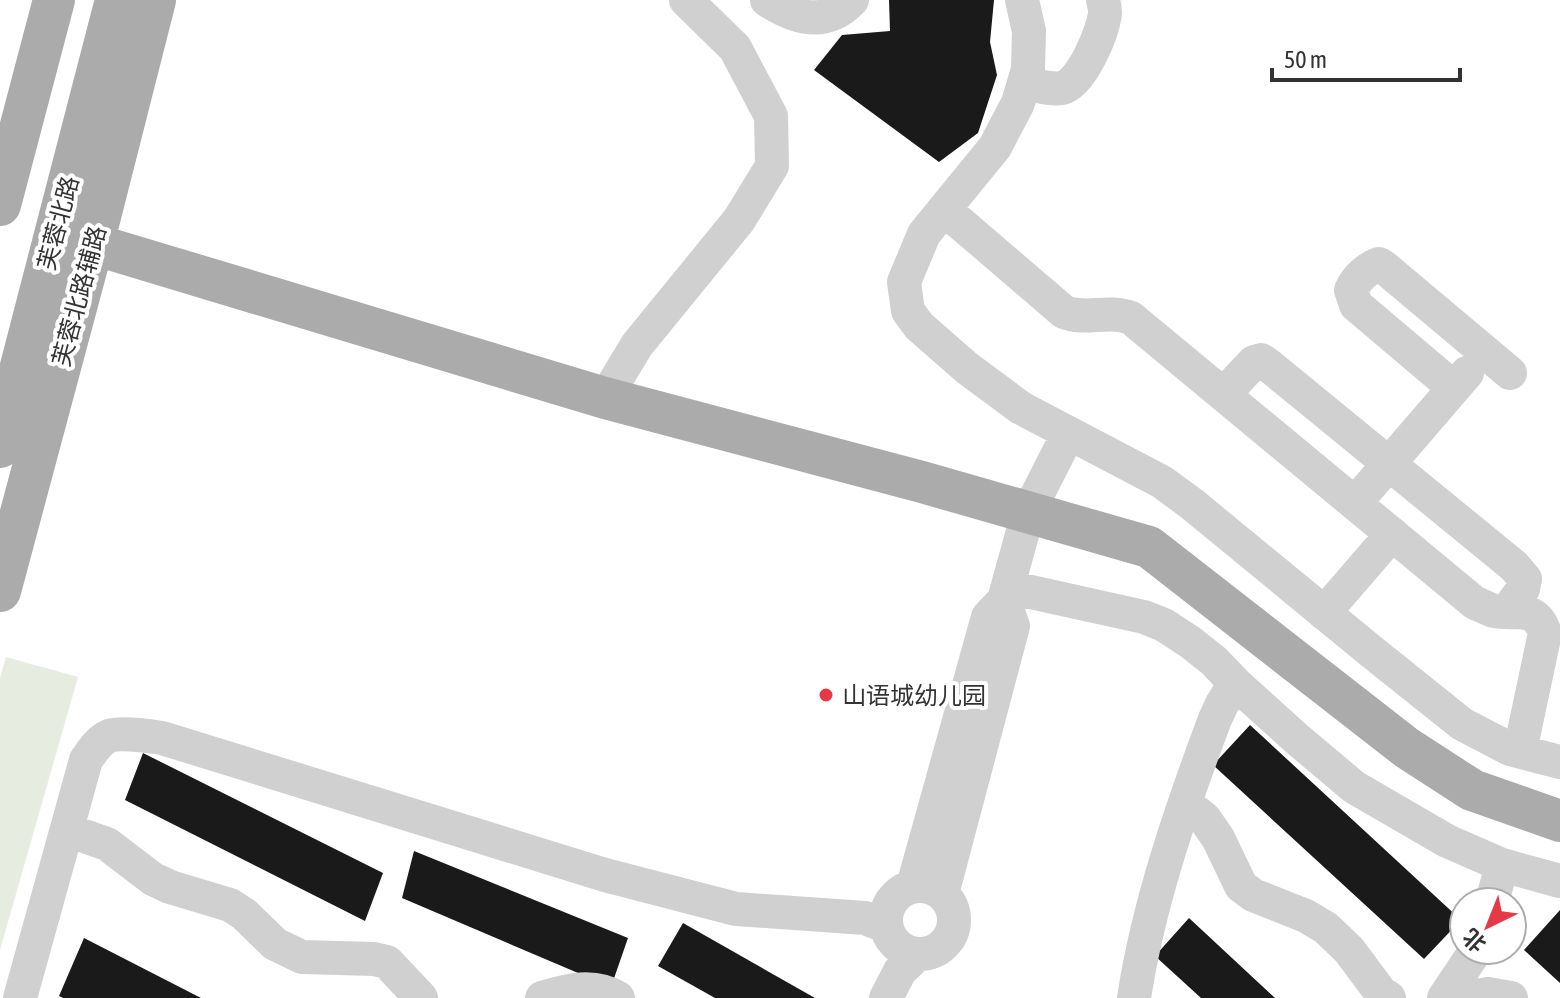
<svg xmlns="http://www.w3.org/2000/svg" width="1560" height="998" font-family="'Asap Condensed','Noto Sans SC',sans-serif">
  <style>
    .green { fill: #e6ecdf }
    .building { fill: #1a1a1a }
    .lines { fill: none; stroke-linecap: round; stroke-linejoin: round }
    .minor { stroke: #d0d0d0; stroke-width: 34 }
    .major { stroke: #ababab; stroke-width: 42 }
    .poi-dot { fill: #e63946; stroke: #fff; stroke-width: 3 }
    .labels { text-anchor: middle; dominant-baseline: central; stroke-width: 8; stroke-linejoin: round; paint-order: stroke }
    .street-label { font-size: 24px; fill: #333; stroke: #fff }
    .poi-label { font-size: 24px; fill: #333; stroke: #fff; text-anchor: start }
  </style>
  <rect width="100%" height="100%" fill="#fff"/>
  <path class="green" d="M 6,657 L 78,677 L 0,950 L 0,678 Z"/>
  <path class="building" d="M 889,0 L 994,0 L 990,42 L 997,75 L 978,133 L 939,162 L 814,70 L 842,35 L 890,31 Z
    M 1250,725 L 1461,920 L 1424,959 L 1213,765 Z
    M 143,753 L 383,873 L 365,921 L 125,800 Z
    M 414,851 L 628,938 L 611,987 L 402,898 Z
    M 1560,910 L 1560,983 L 1524,950 Z
    M 1189,918 L 1275,998 L 1201,998 L 1155,956 Z
    M 683,923 L 815,998 L 715,998 L 658,966 Z
    M 84,938 L 201,998 L 63,998 L 59,996 Z"/>
  <g class="lines">
    <path class="minor" d="M 767,0 C 796,19 826,27 852,0
      M 1022,0 L 1029,31 L 1028,69 L 1018,103 L 995,147 L 924,234 L 904,282 L 908,311 L 919,326 L 967,368 L 1021,408 L 1162,482 L 1192,504 L 1372,652 L 1462,724 L 1510,749 L 1560,762
      M 1024,83 C 1035,85 1051,90 1062,88 C 1082,83 1103,32 1105,13 C 1105,8 1104,4 1103,0
      M 945,210 L 1064,312 C 1086,321 1107,309 1131,318 L 1475,603 C 1481,605 1488,609 1494,611 C 1517,616 1535,603 1545,633 L 1520,751
      M 1454,388 L 1356,305 L 1351,290 C 1356,279 1367,268 1379,264 L 1385,268 L 1510,373
      M 1224,394 L 1254,362 L 1261,360 L 1267,364 L 1514,566 L 1525,579 L 1523,589 L 1507,611
      M 605,398 L 637,345 L 739,220 L 772,166 L 771,116 L 735,48 L 686,0
      M 1355,503 L 1467,373
      M 1008,587 L 1144,617 L 1164,625 L 1190,642 L 1214,661 L 1235,683 L 1297,739 L 1354,787 L 1447,841 L 1502,865 L 1560,881
      M 1324,613 L 1392,534
      M 1185,803 L 1204,818 L 1218,838 L 1241,886 L 1253,895 L 1306,916 L 1326,928 L 1349,950 L 1381,993 L 1389,998
      M 67,830 L 107,844 L 153,879 L 170,887 L 230,905 L 244,914 L 275,944 L 302,957 L 374,959 L 387,962 L 421,998
      M886 920a34 34 0 1 1 68 0a34 34 0 1 1-68 0Z
      M 913,886 L 988,617 L 1004,600 L 1028,513 L 1068,434
      M 942,894 L 1013,626 L 1004,600
      M 1492,902 L 1502,865
      M 20,998 L 86,760 C 91,753 99,740 109,736 C 120,732 150,736 162,738 L 605,875 L 736,909 L 865,918 L 886,926
      M 542,998 C 567,990 594,983 618,998
      M 886,998 L 900,971 L 918,954
      M 1134,998 C 1148,905 1182,807 1215,719 L 1222,704 L 1235,683
      M 1444,998 L 1476,950
      M 1463,998 L 1488,994 L 1511,998"/>
    <path class="major" d="M 0,205 L 54,0
      M 93,244 L 605,398 L 922,482 L 1149,547 L 1407,748 L 1472,790 L 1560,821
      M 0,447 L 116,0
      M 0,591 L 93,244 L 155,0"/>
  </g>
  <circle class="poi-dot" cx="826" cy="695" r="8"/>
  <g class="labels">
    <g class="street-label">
      <text transform="translate(58 223) rotate(-75)">芙蓉北路</text>
      <text transform="translate(79 296) rotate(-75)">芙蓉北路辅路</text>
    </g>
    <g class="poi-label">
      <text x="842" y="695">山语城幼儿园</text>
    </g>
  </g>
  <g transform="translate(1488 926) rotate(223)"><circle r="38" fill="#ffffff" stroke="#adadad" stroke-width="2"/>
  <path d="M0-6L14 30L0 20L-14 30Z" fill="#e63946"/>
  <text y="-12" font-size="22" font-weight="bold" text-anchor="middle" fill="#333333">北</text>
  </g>
  <path d="M1272 68v12h188v-12" fill="none" stroke="#333333" stroke-width="4"/>
  <text x="1284" y="68" font-size="24" fill="#333333" stroke="#ffffff" stroke-width="6" paint-order="stroke">50 m</text>
</svg>
